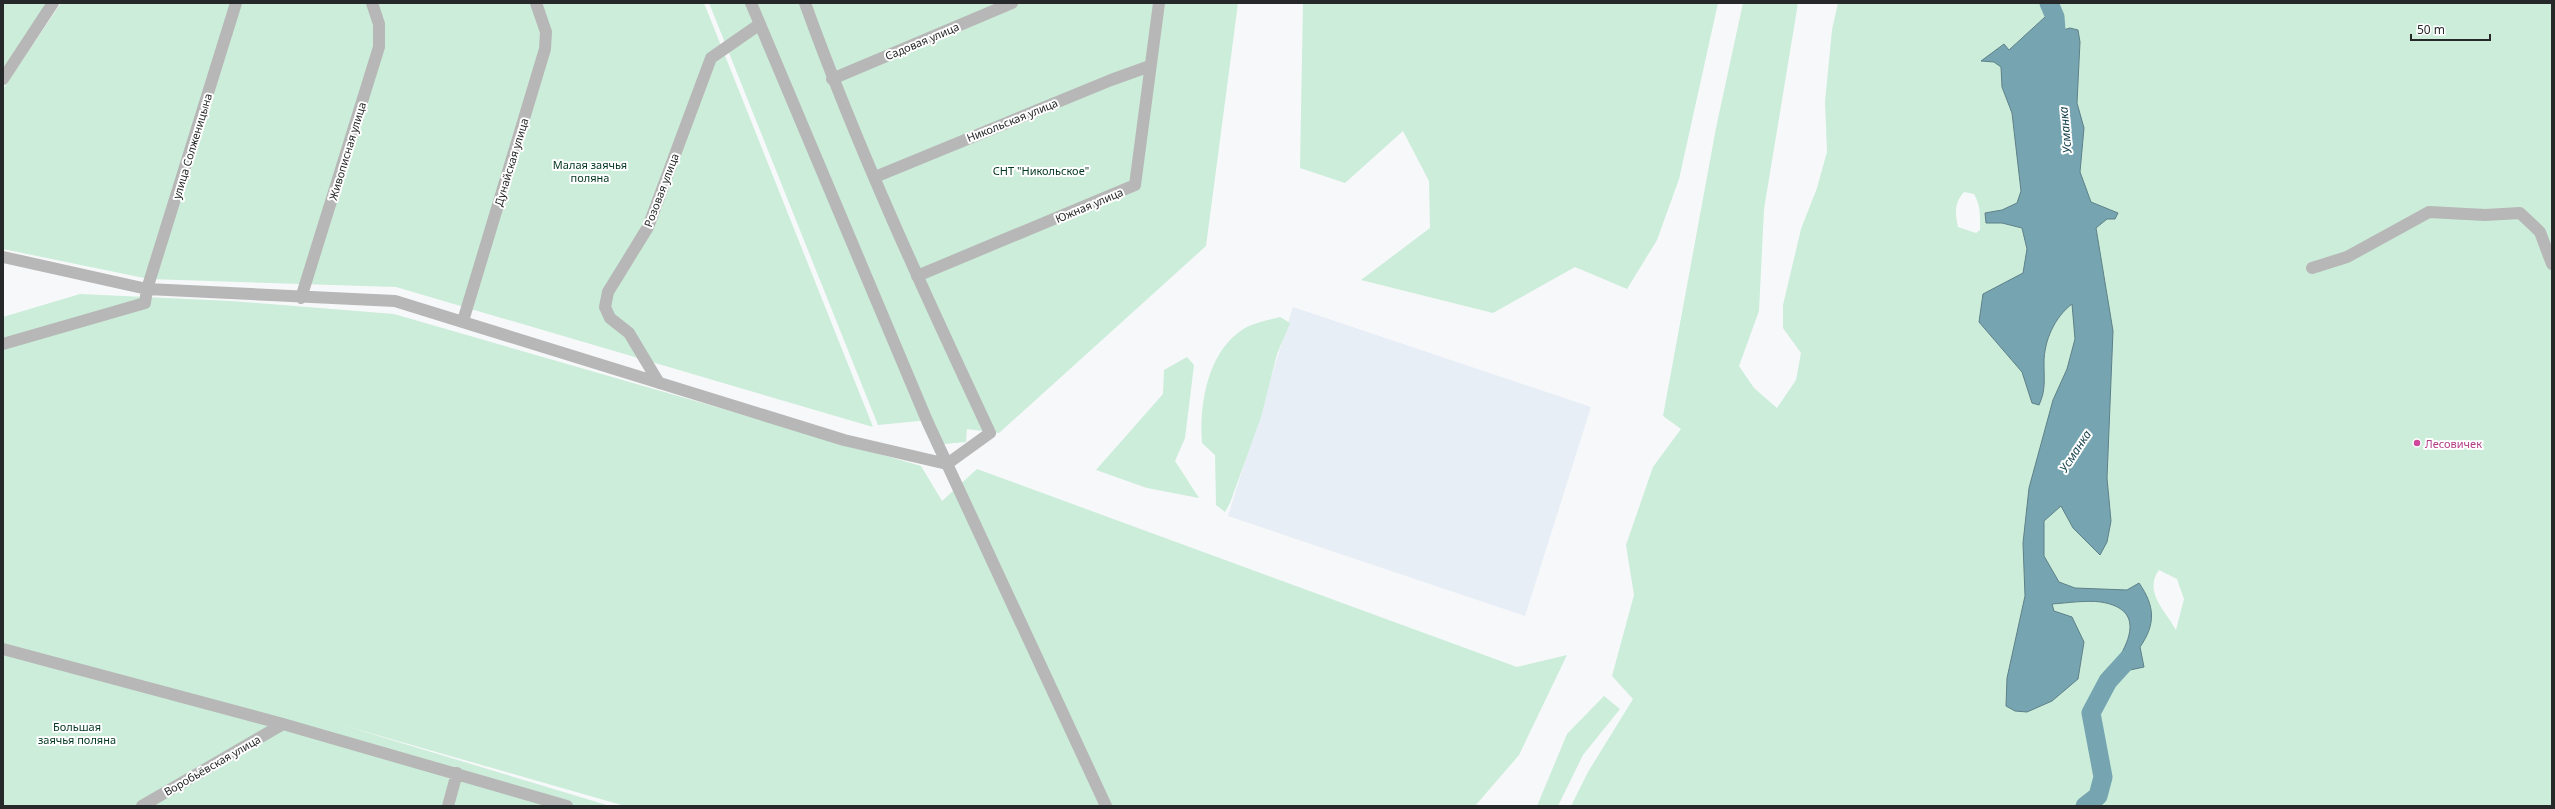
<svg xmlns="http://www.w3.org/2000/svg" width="2555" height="809" font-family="'Noto Sans',sans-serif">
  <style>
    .built { fill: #e7eef6 }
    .green { fill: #cbedda; fill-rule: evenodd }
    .water { fill: #76a5b1; stroke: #5e8088 }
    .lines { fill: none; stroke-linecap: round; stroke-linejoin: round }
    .river { stroke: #76a5b1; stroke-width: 19 }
    .minor { stroke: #b8b7b7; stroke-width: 12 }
    .hotel-dot { fill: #d1479c; stroke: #fff; stroke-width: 1.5 }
    .labels { text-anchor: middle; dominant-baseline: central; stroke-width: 4; stroke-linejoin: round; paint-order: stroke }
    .street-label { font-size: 11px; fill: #272829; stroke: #fff }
    .park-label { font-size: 11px; fill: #003520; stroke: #fff }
    .hotel-label { font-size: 11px; fill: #b23c85; stroke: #fff; text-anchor: start }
    .water-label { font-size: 12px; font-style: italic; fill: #123e48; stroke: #fff }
  </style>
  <rect width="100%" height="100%" fill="#f7f8fa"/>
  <path class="built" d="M 1293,307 L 1591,407 L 1525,616 L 1228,516 Z"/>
  <path class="green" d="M 3,3 L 49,3 L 3,70 Z
    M 61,3 L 704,3 L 873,427 L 396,287 L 149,279 L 3,249 L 3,89 Z
    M 709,3 L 1238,3 L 1206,246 L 999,433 L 967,429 L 966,442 L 944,444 L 929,420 L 878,425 Z
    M 1303,3 L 1718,3 L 1679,179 L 1657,240 L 1627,289 L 1575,267 L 1493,313 L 1361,280 L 1430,228 L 1429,181 L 1403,131 L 1345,183 L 1300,168 Z
    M 1743,3 L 1798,3 L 1764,209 L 1759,311 L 1739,366 L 1754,388 L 1777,408 L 1796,380 L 1801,353 L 1783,328 L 1783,305 L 1801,229 L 1817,188 L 1827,152 L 1825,102 L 1832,30 L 1838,3 L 2552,3 L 2552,806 L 1571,806 L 1588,772 L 1633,699 L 1612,676 L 1634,595 L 1626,545 L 1653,467 L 1681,429 L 1663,416 L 1716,128 ZM 1964,192 L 1974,194 C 1981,206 1980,217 1980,230 L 1976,233 L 1958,227 C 1955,213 1954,203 1964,192 ZM 2159,570 L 2177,579 L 2184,599 L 2176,630 C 2166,611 2143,592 2159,570 Z
    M 80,294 L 231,301 L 394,314 L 921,466 L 942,501 L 977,469 L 1517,667 L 1567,655 L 1519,755 L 1475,806 L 625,806 L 342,725 L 610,806 L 3,806 L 3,317 Z
    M 1280,317 L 1290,323 L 1277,354 L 1261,417 L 1230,503 L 1225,512 L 1216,505 L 1215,455 L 1202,443 C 1199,404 1208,352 1242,330 C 1252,323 1268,320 1280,317 Z
    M 1187,357 L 1194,365 L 1185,438 L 1175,461 L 1199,498 L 1147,488 L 1096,470 L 1163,394 L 1164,370 Z
    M 1604,696 L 1620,709 L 1583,755 L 1558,806 L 1537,806 L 1567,734 Z"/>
  <path class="water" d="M 2045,17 L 2055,17 L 2063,30 L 2070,28 L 2078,30 L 2080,42 L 2077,103 L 2084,128 L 2080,172 L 2091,202 L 2118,213 L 2115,219 L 2107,219 L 2096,228 L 2113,331 L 2107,478 L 2111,521 L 2107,542 L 2100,555 L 2073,528 L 2061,506 L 2044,521 L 2044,556 L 2059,582 L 2075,588 L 2127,590 L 2139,583 C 2155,606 2156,624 2140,647 L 2144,667 L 2130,670 L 2116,679 L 2108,674 C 2126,649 2150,610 2101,602 C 2086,600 2067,603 2052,604 L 2054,611 L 2072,617 L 2084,642 L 2078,679 L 2052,701 L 2027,712 L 2015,711 L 2006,706 L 2007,678 L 2025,596 L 2023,543 L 2029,488 L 2053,400 L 2067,369 L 2075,339 L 2072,304 C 2055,317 2044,340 2044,363 C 2044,379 2046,390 2039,405 L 2032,403 L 2022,372 L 1979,322 L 1983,294 L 2023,273 L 2027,249 L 2022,228 L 2002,223 L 1986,223 L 1985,213 L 2002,210 L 2017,203 L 2021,191 L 2012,113 L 2002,87 L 2001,67 L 1994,62 L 1981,61 L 2004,44 L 2009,50 Z"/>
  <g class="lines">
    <path class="river" d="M 2049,3 L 2055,17 L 2057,42
      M 2085,806 L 2098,796 L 2103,777 L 2091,713 L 2108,681 L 2129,658"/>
    <path class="minor" d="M 751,3 L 928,423 L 1106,806
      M 3,79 L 53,3
      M 832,79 L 1012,3
      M 875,177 L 1111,80 L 1150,66
      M 3,257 L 147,289 L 395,301 L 844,440 L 947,464 L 990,433 C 924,292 858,150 805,3
      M 2312,268 L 2347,257 L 2429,212 L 2485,215 L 2520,213 L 2540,232 L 2552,264
      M 917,276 L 1135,185 L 1159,3
      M 301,298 L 379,47 L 379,24 L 372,3
      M 463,321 L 545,49 L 546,32 L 536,3
      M 3,344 L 145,303 L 147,289 L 236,3
      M 659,383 L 629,333 L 610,318 L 605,307 L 608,292 L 648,227 L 711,58 L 760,24
      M 3,649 L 283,724 L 567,806
      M 142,806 L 283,724
      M 448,806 L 457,773"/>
  </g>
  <circle class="hotel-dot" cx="2417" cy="443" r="4"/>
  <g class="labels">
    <g class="street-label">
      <text transform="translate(922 41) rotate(-23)">Садовая улица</text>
      <text transform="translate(1012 120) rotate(-22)">Никольская улица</text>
      <text transform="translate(192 146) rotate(-73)">улица Солженицына</text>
      <text transform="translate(347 151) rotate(-73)">Живописная улица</text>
      <text transform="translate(511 162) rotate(-73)">Дунайская улица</text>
      <text transform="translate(661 190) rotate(-69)">Розовая улица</text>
      <text transform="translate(1089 205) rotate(-23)">Южная улица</text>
      <text transform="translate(212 765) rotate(-30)">Воробьёвская улица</text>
    </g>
    <g class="park-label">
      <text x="590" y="164">Малая заячья<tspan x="590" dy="13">поляна</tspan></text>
      <text x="1041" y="170">СНТ "Никольское"</text>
      <text x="77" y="726">Большая<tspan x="77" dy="13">заячья поляна</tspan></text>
    </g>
    <g class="hotel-label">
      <text x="2425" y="443">Лесовичек</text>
    </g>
    <g class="water-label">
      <text transform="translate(2065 130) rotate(-95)">Усманка</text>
      <text transform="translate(2075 451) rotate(-57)">Усманка</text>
    </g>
  </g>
  <rect width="2555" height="809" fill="none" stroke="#272829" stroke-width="8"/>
  <path d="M2411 34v6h79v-6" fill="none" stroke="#272829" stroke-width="2"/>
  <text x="2417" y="34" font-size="12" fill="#272829" stroke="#ffffff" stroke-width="3" paint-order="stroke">50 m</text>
</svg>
